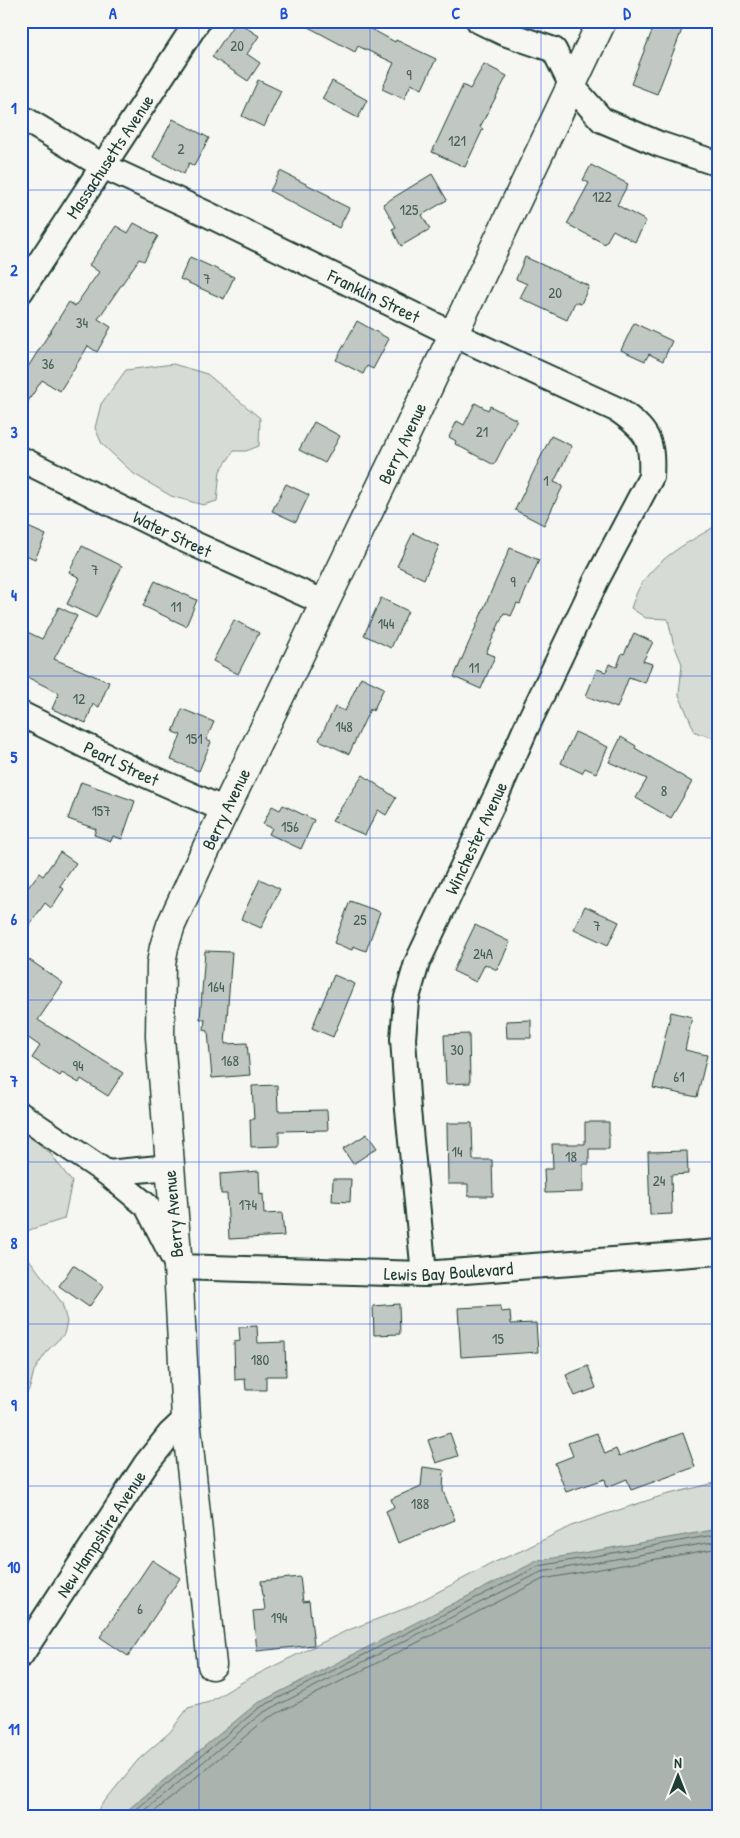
<svg xmlns="http://www.w3.org/2000/svg" width="740" height="1838" font-family="'Patrick Hand',sans-serif">
  <style>
    .green { fill: #d6dbd6; stroke: #7a8c85 }
    .water { fill: #aab3ae; stroke: #72847d }
    .lines { fill: none; stroke-linecap: round; stroke-linejoin: round }
    .shore { stroke: #576c65; stroke-width: 1 }
    .building { fill: #c1c8c3; stroke: #1f3d34 }
    .street-casing { stroke: #1f3d34; stroke-width: 28 }
    .secondary-casing { stroke: #1f3d34; stroke-width: 31 }
    .street { stroke: #f6f6f2; stroke-width: 24 }
    .secondary { stroke: #f6f6f2; stroke-width: 28 }
    .grid { fill: none; stroke: #1d4ed8; stroke-width: 1; stroke-opacity: 0.55 }
    .labels { text-anchor: middle; dominant-baseline: central; stroke-width: 5; stroke-linejoin: round; paint-order: stroke }
    .number-label { font-size: 15px; fill: #486058 }
    .street-label { font-size: 18px; fill: #1f3d34; stroke: #f6f6f2 }
    .neatline { fill: none; stroke: #1d4ed8; stroke-width: 2 }
    .grid-label { font-size: 16px; text-anchor: middle; font-weight: bold; fill: #1d4ed8 }
  </style>
  <rect width="100%" height="100%" fill="#f6f6f2"/>
  <filter id="ink" filterUnits="userSpaceOnUse"><feTurbulence type="fractalNoise" baseFrequency=".02" numOctaves="2"/><feDisplacementMap in="SourceGraphic" scale="10" xChannelSelector="R" yChannelSelector="G"/><feConvolveMatrix kernelMatrix="1 2 1 2 8 2 1 2 1" color-interpolation-filters="sRGB"/></filter>
  <g filter="url(#ink)">
    <path class="green" d="M 173,364 L 207,374 L 260,418 L 259,446 L 246,451 L 234,451 L 220,471 L 217,501 L 203,505 L 171,496 L 134,474 L 102,444 L 95,428 L 101,404 L 126,370 Z
      M 719,524 L 719,736 L 711,737 L 695,732 L 679,695 L 682,664 L 673,642 L 668,619 L 646,618 L 631,608 C 634,600 637,590 642,583 C 661,555 691,541 719,524 Z
      M 21,1129 L 50,1153 L 72,1182 L 64,1219 L 29,1230 L 24,1238 L 26,1255 L 62,1303 L 67,1322 L 64,1334 L 48,1350 L 34,1371 L 30,1387 L 21,1405 Z
      M 719,1482 L 719,1572 L 185,1817 L 92,1817 L 138,1760 L 170,1732 L 188,1708 L 209,1702 L 246,1680 L 290,1658 L 346,1631 L 409,1607 L 495,1562 L 521,1551 L 571,1526 L 661,1496 Z"/>
    <path class="water" d="M 719,1529 L 719,1817 L 121,1817 L 124,1813 L 256,1704 L 537,1561 Z"/>
    <g class="lines">
      <path class="shore" d="M 127,1817 L 259,1708 L 539,1566 L 719,1534
        M 137,1817 L 262,1713 L 541,1572 L 719,1541
        M 148,1817 L 266,1719 L 543,1579 L 719,1548"/>
    </g>
    <path class="building" d="M 236,21 L 259,36 L 247,54 L 260,63 L 248,81 L 212,57 Z
      M 297,21 L 357,21 L 395,42 L 396,40 L 436,59 L 422,89 L 411,84 L 404,99 L 382,89 L 394,63 L 358,46 L 355,52 Z
      M 656,21 L 667,21 L 683,27 L 657,94 L 631,84 Z
      M 484,64 L 507,76 L 480,127 L 483,129 L 465,167 L 432,152 L 463,85 L 470,89 Z
      M 258,80 L 281,91 L 264,127 L 242,116 Z
      M 332,81 L 367,100 L 358,118 L 322,99 Z
      M 173,119 L 209,138 L 194,166 L 189,163 L 184,174 L 153,157 Z
      M 591,165 L 628,184 L 617,205 L 646,221 L 635,242 L 613,230 L 605,244 L 567,224 L 589,183 L 583,180 Z
      M 280,171 L 330,196 L 329,198 L 349,208 L 339,228 L 270,191 Z
      M 432,174 L 447,200 L 422,215 L 430,229 L 401,246 L 392,229 L 396,227 L 383,204 Z
      M 134,223 L 158,236 L 144,261 L 139,259 L 98,319 L 111,327 L 97,352 L 88,346 L 60,391 L 42,380 L 21,412 L 21,378 L 69,302 L 75,306 L 99,272 L 89,265 L 116,226 L 128,233 Z
      M 190,257 L 234,277 L 224,299 L 180,279 Z
      M 525,257 L 589,286 L 581,304 L 575,302 L 567,320 L 520,298 L 527,284 L 516,279 Z
      M 357,321 L 389,339 L 373,369 L 367,366 L 363,374 L 336,360 Z
      M 634,323 L 672,341 L 663,361 L 649,354 L 645,361 L 621,350 Z
      M 475,403 L 488,410 L 490,406 L 517,420 L 494,465 L 455,444 L 456,441 L 449,437 L 457,421 L 464,425 Z
      M 314,422 L 340,436 L 325,463 L 299,450 Z
      M 551,436 L 572,446 L 554,482 L 563,486 L 544,525 L 515,510 Z
      M 286,484 L 309,495 L 296,522 L 272,511 Z
      M 21,524 L 46,535 L 35,559 L 21,553 Z
      M 413,533 L 439,546 L 424,579 L 397,566 Z
      M 82,546 L 122,566 L 96,618 L 67,604 L 80,578 L 69,572 Z
      M 510,548 L 539,560 L 520,604 L 517,603 L 511,616 L 504,613 L 486,653 L 495,656 L 481,689 L 454,677 Z
      M 155,581 L 197,600 L 186,626 L 143,606 Z
      M 381,598 L 408,611 L 391,648 L 364,635 Z
      M 59,607 L 77,616 L 54,659 L 109,682 L 99,707 L 93,704 L 86,723 L 52,709 L 59,693 L 21,674 L 21,629 L 42,639 Z
      M 234,620 L 259,633 L 238,674 L 213,661 Z
      M 634,633 L 653,642 L 643,661 L 652,664 L 645,683 L 629,677 L 617,708 L 586,696 L 597,669 L 606,672 L 609,664 L 617,667 L 622,653 L 624,654 Z
      M 361,677 L 384,688 L 373,711 L 370,709 L 349,754 L 319,740 L 335,707 L 345,711 Z
      M 182,709 L 214,722 L 206,740 L 211,742 L 199,771 L 171,760 L 181,735 L 173,732 Z
      M 575,732 L 608,747 L 596,773 L 585,768 L 582,773 L 561,763 Z
      M 621,737 L 636,746 L 635,748 L 692,782 L 671,818 L 636,798 L 647,779 L 609,762 Z
      M 363,775 L 396,798 L 386,815 L 378,810 L 365,835 L 332,821 Z
      M 81,782 L 135,801 L 122,839 L 113,836 L 111,841 L 94,835 L 96,829 L 68,819 Z
      M 283,805 L 314,820 L 301,849 L 269,834 L 272,828 L 263,824 L 272,806 L 280,810 Z
      M 60,852 L 76,863 L 60,886 L 64,889 L 51,908 L 45,903 L 21,937 L 21,897 L 39,873 L 43,876 Z
      M 260,879 L 280,889 L 261,928 L 241,919 Z
      M 350,901 L 380,912 L 366,951 L 353,946 L 352,950 L 334,943 Z
      M 585,906 L 619,922 L 608,945 L 574,929 Z
      M 475,925 L 510,942 L 497,970 L 485,964 L 476,982 L 453,971 Z
      M 205,951 L 232,952 L 225,1044 L 247,1043 L 250,1075 L 212,1078 L 208,1031 L 204,1030 L 205,1019 L 200,1019 Z
      M 21,954 L 63,983 L 38,1020 L 123,1073 L 108,1096 L 81,1079 L 79,1083 L 62,1073 L 60,1076 L 32,1058 L 40,1046 L 27,1037 L 21,1044 Z
      M 334,975 L 355,984 L 333,1037 L 312,1028 Z
      M 671,1012 L 692,1017 L 685,1050 L 707,1055 L 697,1097 L 653,1088 Z
      M 531,1020 L 531,1038 L 507,1038 L 506,1021 Z
      M 469,1034 L 470,1083 L 446,1084 L 444,1035 Z
      M 277,1085 L 278,1111 L 327,1110 L 328,1130 L 279,1131 L 279,1146 L 251,1147 L 250,1119 L 254,1119 L 252,1086 Z
      M 585,1122 L 609,1122 L 609,1149 L 589,1149 L 589,1164 L 583,1164 L 583,1192 L 545,1193 L 544,1169 L 553,1169 L 552,1144 L 585,1144 Z
      M 447,1123 L 472,1123 L 473,1160 L 492,1160 L 493,1196 L 468,1196 L 468,1184 L 448,1184 Z
      M 367,1134 L 377,1148 L 353,1164 L 343,1149 Z
      M 687,1151 L 688,1174 L 671,1175 L 672,1214 L 650,1215 L 648,1152 Z
      M 259,1171 L 260,1195 L 263,1194 L 264,1214 L 282,1213 L 284,1236 L 229,1239 L 227,1194 L 221,1194 L 220,1174 Z
      M 333,1179 L 351,1179 L 350,1202 L 332,1201 Z
      M 73,1265 L 104,1286 L 89,1307 L 59,1286 Z
      M 399,1304 L 400,1334 L 374,1335 L 373,1306 Z
      M 500,1306 L 501,1312 L 510,1311 L 511,1324 L 536,1323 L 538,1352 L 461,1357 L 458,1308 Z
      M 257,1326 L 258,1343 L 285,1342 L 286,1376 L 266,1376 L 266,1390 L 246,1390 L 245,1379 L 235,1380 L 234,1342 L 240,1341 L 239,1327 Z
      M 588,1366 L 596,1388 L 575,1396 L 566,1375 Z
      M 450,1433 L 458,1456 L 436,1463 L 428,1440 Z
      M 597,1433 L 605,1454 L 616,1449 L 619,1456 L 683,1433 L 695,1467 L 631,1490 L 627,1479 L 607,1487 L 605,1479 L 566,1492 L 555,1463 L 573,1456 L 568,1443 Z
      M 423,1467 L 444,1470 L 443,1491 L 455,1520 L 398,1543 L 386,1511 L 394,1507 L 391,1499 L 421,1486 Z
      M 152,1560 L 180,1578 L 128,1656 L 100,1637 Z
      M 300,1577 L 303,1602 L 309,1601 L 314,1645 L 257,1651 L 253,1611 L 265,1610 L 261,1581 Z"/>
    <g class="lines">
      <defs>
        <g id="street">
          <path d="M 479,21 L 504,33 L 554,50 L 572,86 L 602,120 L 659,144 L 719,164"/>
          <path id="s1" d="M 21,117 L 103,166 L 207,214 L 453,334 L 618,410 C 648,431 653,440 651,477 L 596,581 L 526,728 L 497,794 L 417,963 L 406,1001 L 403,1039 L 408,1110 L 424,1274"/>
          <path id="s2" d="M 21,291 L 198,21"/>
          <path id="s3" d="M 21,459 L 183,539 L 325,603"/>
          <path id="s4" d="M 21,714 L 139,772 L 225,810"/>
          <path d="M 21,1115 L 107,1173 L 169,1167"/>
          <path id="s5" d="M 107,1173 L 147,1206 L 178,1267 L 424,1274 L 719,1252"/>
          <path id="s6" d="M 21,1655 L 146,1464 L 170,1434 L 186,1419"/>
        </g>
        <g id="secondary">
          <path id="s7" d="M 212,1665 L 186,1419 L 178,1267 L 160,1037 L 161,964 L 164,947 L 171,925 L 198,866 L 407,432 L 602,21"/>
        </g>
      </defs>
      <use href="#street" class="street-casing"/>
      <use href="#secondary" class="secondary-casing"/>
      <use href="#street" class="street"/>
      <use href="#secondary" class="secondary"/>
    </g>
  </g>
  <path class="grid" d="M 199,21 L 199,1817M 370,21 L 370,1817M 541,21 L 541,1817M 21,190 L 719,190M 21,352 L 719,352M 21,514 L 719,514M 21,676 L 719,676M 21,838 L 719,838M 21,1000 L 719,1000M 21,1162 L 719,1162M 21,1324 L 719,1324M 21,1486 L 719,1486M 21,1648 L 719,1648"/>
  <g class="labels">
    <g class="number-label">
      <text x="237" y="45">20</text>
      <text x="409" y="74">9</text>
      <text x="457" y="140">121</text>
      <text x="181" y="148">2</text>
      <text x="602" y="196">122</text>
      <text x="409" y="209">125</text>
      <text x="207" y="278">7</text>
      <text x="555" y="292">20</text>
      <text x="82" y="322">34</text>
      <text x="48" y="363">36</text>
      <text x="482" y="431">21</text>
      <text x="546" y="480">1</text>
      <text x="95" y="569">7</text>
      <text x="513" y="581">9</text>
      <text x="176" y="606">11</text>
      <text x="386" y="623">144</text>
      <text x="474" y="667">11</text>
      <text x="79" y="698">12</text>
      <text x="344" y="726">148</text>
      <text x="194" y="738">151</text>
      <text x="664" y="790">8</text>
      <text x="101" y="810">157</text>
      <text x="290" y="826">156</text>
      <text x="360" y="919">25</text>
      <text x="597" y="925">7</text>
      <text x="483" y="953">24A</text>
      <text x="216" y="986">164</text>
      <text x="457" y="1049">30</text>
      <text x="230" y="1060">168</text>
      <text x="78" y="1065">94</text>
      <text x="679" y="1076">61</text>
      <text x="457" y="1151">14</text>
      <text x="571" y="1156">18</text>
      <text x="659" y="1180">24</text>
      <text x="248" y="1204">174</text>
      <text x="498" y="1338">15</text>
      <text x="260" y="1359">180</text>
      <text x="420" y="1503">188</text>
      <text x="140" y="1608">6</text>
      <text x="279" y="1617">194</text>
    </g>
    <g class="street-label">
      <text stroke="none"><textPath href="#s2" startOffset="161">Massachusetts Avenue</textPath></text>
      <text stroke="none"><textPath href="#s1" startOffset="396">Franklin Street</textPath></text>
      <text stroke="none"><textPath href="#s7" startOffset="1278">Berry Avenue</textPath></text>
      <text stroke="none"><textPath href="#s3" startOffset="169">Water Street</textPath></text>
      <text stroke="none"><textPath href="#s4" startOffset="112">Pearl Street</textPath></text>
      <text stroke="none"><textPath href="#s7" startOffset="872">Berry Avenue</textPath></text>
      <text transform="translate(476 838) rotate(-65)">Winchester Avenue</text>
      <text transform="translate(173 1214) rotate(-95)">Berry Avenue</text>
      <text stroke="none"><textPath href="#s5" startOffset="391">Lewis Bay Boulevard</textPath></text>
      <text stroke="none"><textPath href="#s6" startOffset="145">New Hampshire Avenue</textPath></text>
    </g>
  </g>
  <rect width="740" height="1838" fill="none" stroke="#f6f6f2" stroke-width="55"/>
  <g transform="translate(678 1776)" stroke="#f6f6f2" stroke-width="4" paint-order="stroke">
  <path d="M0-4L9 19L0 12L-9 19Z" fill="#1f3d34"/>
  <text y="-8" font-size="14" font-weight="bold" text-anchor="middle" fill="#1f3d34">N</text>
  </g>
  <rect x="28" y="28" width="684" height="1782" class="neatline"/>
  <g class="grid-label">
    <text x="113" y="19">A</text>
    <text x="284" y="19">B</text>
    <text x="456" y="19">C</text>
    <text x="627" y="19">D</text>
    <text x="14" y="114">1</text>
    <text x="14" y="276">2</text>
    <text x="14" y="438">3</text>
    <text x="14" y="601">4</text>
    <text x="14" y="763">5</text>
    <text x="14" y="925">6</text>
    <text x="14" y="1087">7</text>
    <text x="14" y="1249">8</text>
    <text x="14" y="1411">9</text>
    <text x="14" y="1573">10</text>
    <text x="14" y="1735">11</text>
  </g>
</svg>
